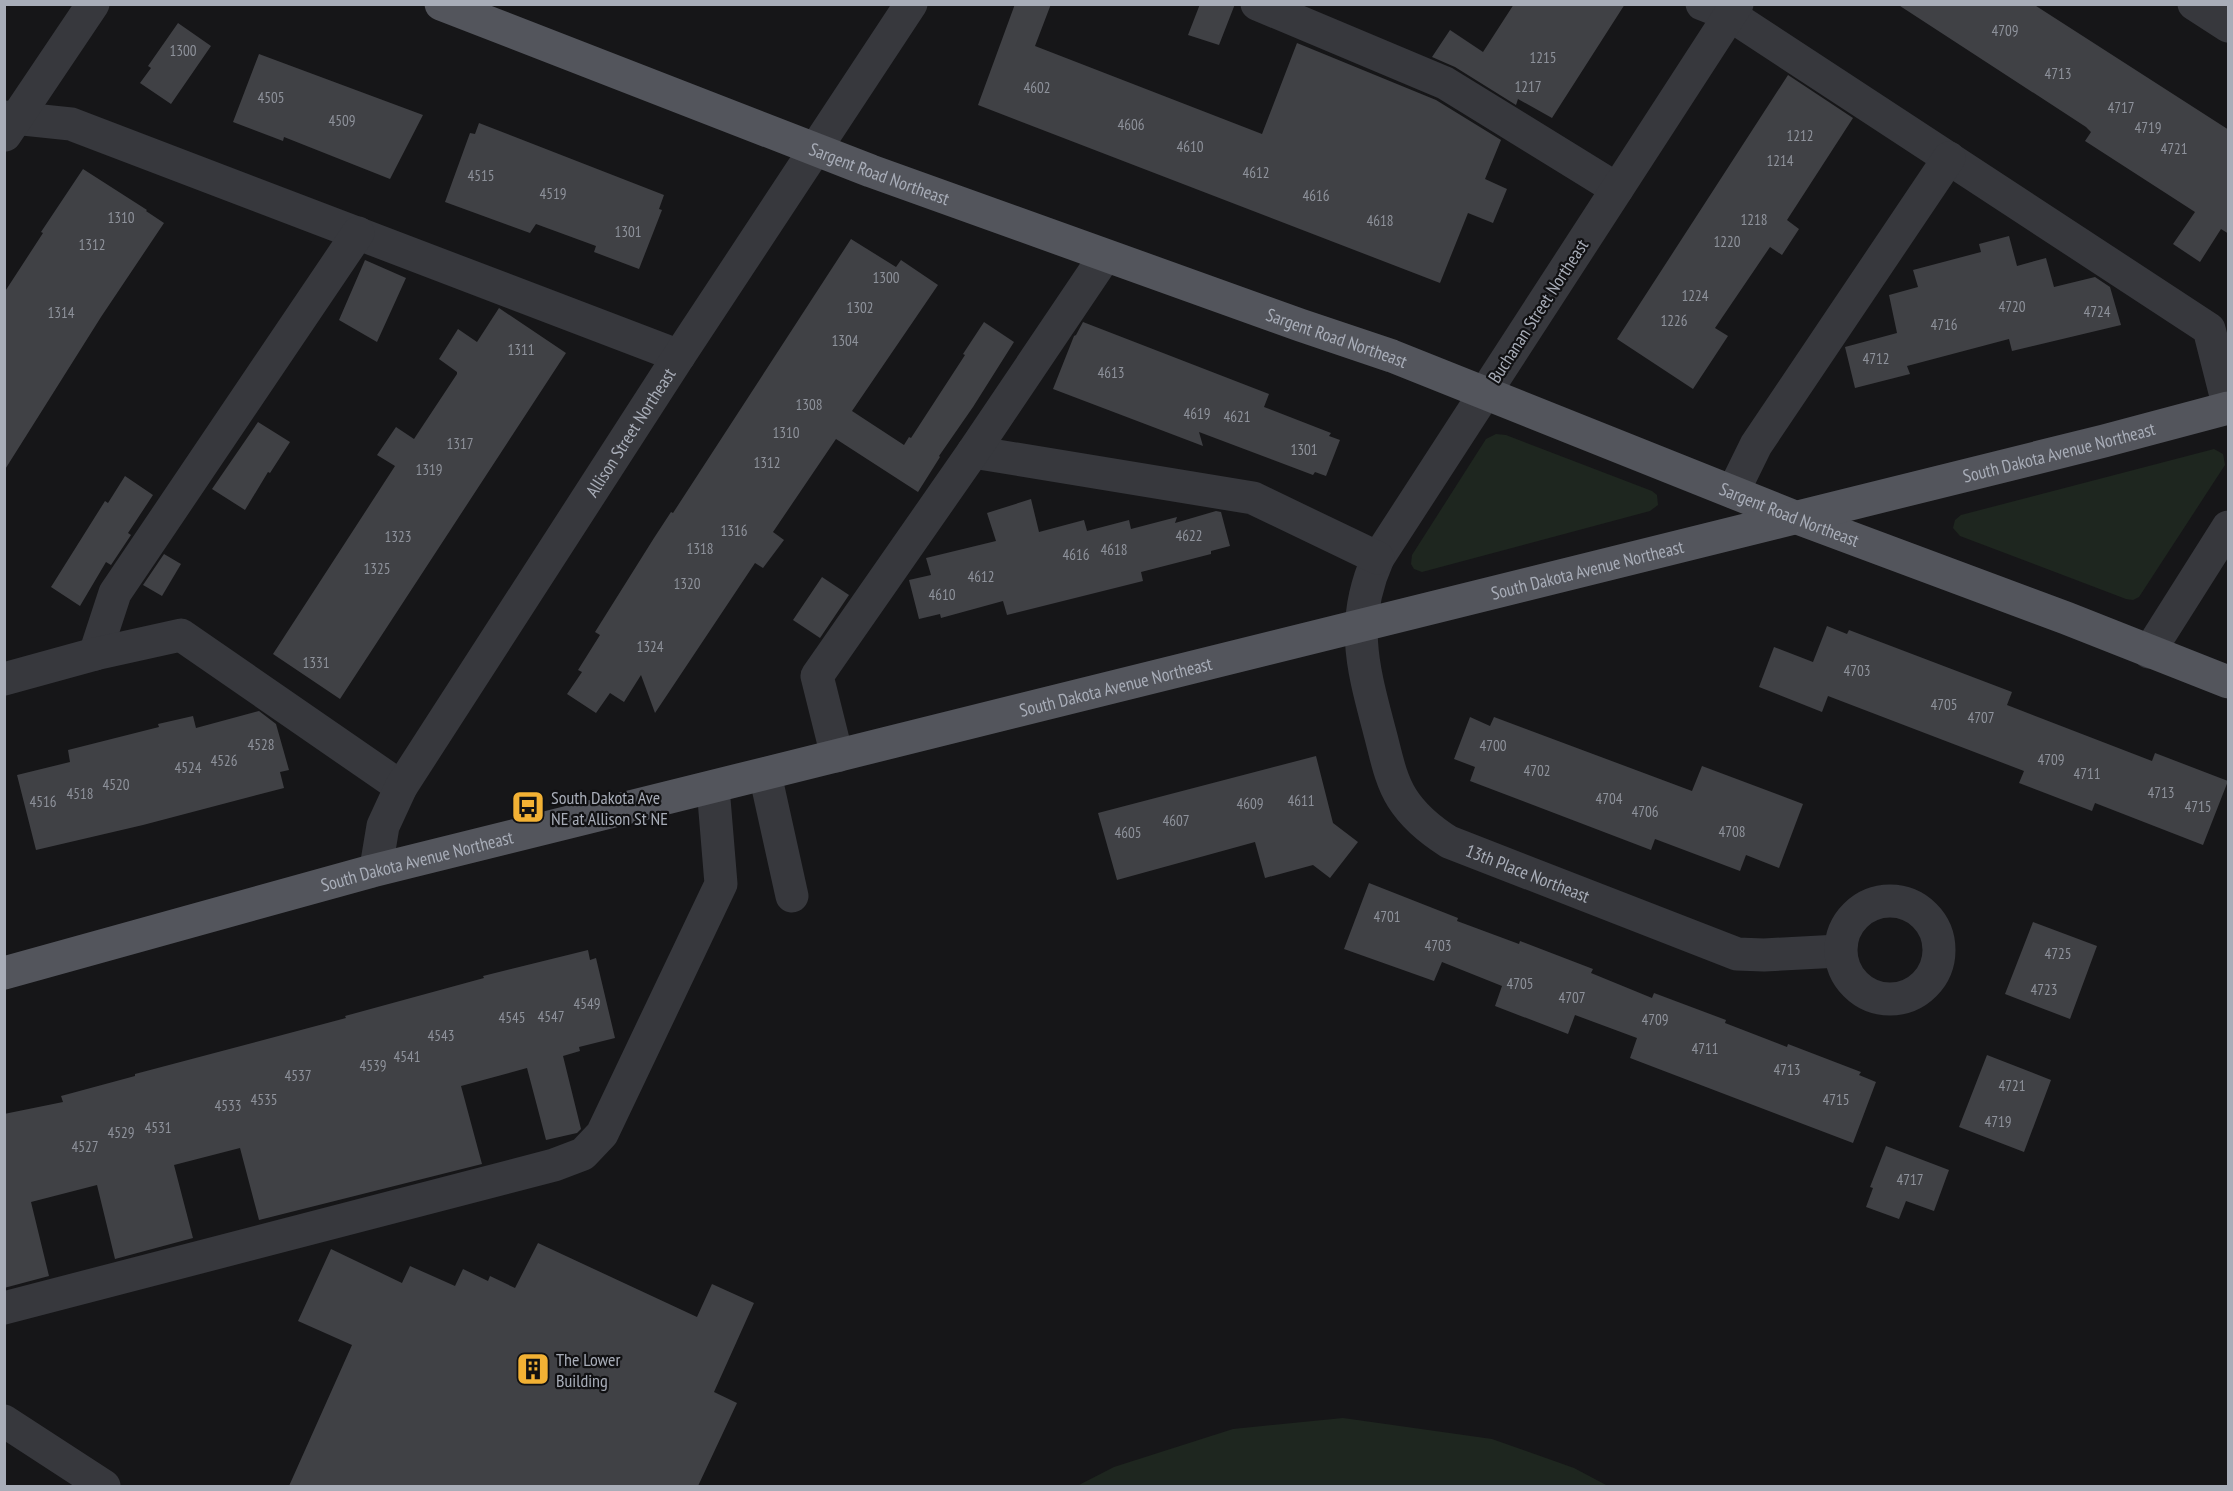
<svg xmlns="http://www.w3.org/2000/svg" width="2233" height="1491" font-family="'PT Sans Narrow',sans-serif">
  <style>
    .green { fill: #1e261f }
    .building { fill: #404145 }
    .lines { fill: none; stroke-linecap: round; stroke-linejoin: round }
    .minor { stroke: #37383d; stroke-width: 33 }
    .major { stroke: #53555c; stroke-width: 33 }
    .labels { text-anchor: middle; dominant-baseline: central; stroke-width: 4.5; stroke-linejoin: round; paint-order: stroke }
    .number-label { font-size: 15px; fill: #8e929b }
    .street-label { font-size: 18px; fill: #a8adb8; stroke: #111113 }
    .poi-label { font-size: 18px; fill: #a8adb8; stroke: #111113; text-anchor: start }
  </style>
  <rect width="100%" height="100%" fill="#161618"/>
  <path class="green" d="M 1496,434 L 1506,435 L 1652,491 L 1657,495 L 1658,505 L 1650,511 L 1422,572 L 1414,569 L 1411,564 L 1412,555 L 1486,439 Z
    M 2214,449 L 2223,454 L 2225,465 L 2139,597 L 2133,600 L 2126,599 L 1960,536 L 1953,528 L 1955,520 L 1961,515 Z
    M 1343,1418 L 1492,1439 L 1574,1468 L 1608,1486 L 1077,1486 L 1114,1467 L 1233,1429 Z"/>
  <path class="building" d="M 1015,4 L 1051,4 L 1035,46 L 1262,134 L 1297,43 L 1436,100 L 1501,140 L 1485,179 L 1507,189 L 1493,223 L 1468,213 L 1440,283 L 978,105 Z
    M 1200,4 L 1235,4 L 1219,45 L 1188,35 Z
    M 1514,4 L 1625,4 L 1552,118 L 1518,99 L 1516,105 L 1455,67 L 1432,57 L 1450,30 L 1483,52 Z
    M 1897,4 L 2033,4 L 2229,130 L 2229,234 L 2221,229 L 2200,262 L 2173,244 L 2195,212 L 2085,141 L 2091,132 L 2086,127 Z
    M 178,23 L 211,46 L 171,104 L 140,83 L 151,68 L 148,66 Z
    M 259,54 L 423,115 L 390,179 L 284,137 L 283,141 L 233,122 Z
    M 1788,75 L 1853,118 L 1787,220 L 1799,229 L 1782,255 L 1770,247 L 1715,328 L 1728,336 L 1693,389 L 1617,339 Z
    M 479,123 L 664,195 L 659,209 L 662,210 L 639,269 L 594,252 L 596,246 L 536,224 L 530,233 L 445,202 L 470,133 L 475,134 Z
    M 83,169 L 147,210 L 146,211 L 164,223 L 101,317 L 4,471 L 4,293 L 43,233 L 41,232 Z
    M 2009,236 L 2017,266 L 2046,258 L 2054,287 L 2095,277 L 2110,287 L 2121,325 L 2012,351 L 2009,339 L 1907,366 L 1910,374 L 1855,388 L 1845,347 L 1897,333 L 1889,295 L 1918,287 L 1913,270 L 1981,252 L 1979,244 Z
    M 851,239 L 896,267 L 901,260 L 938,285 L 852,411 L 904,445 L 909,437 L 911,438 L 965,355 L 963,354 L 984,322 L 1014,342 L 973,407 L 939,456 L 940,457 L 918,492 L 836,439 L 773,532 L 784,540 L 763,568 L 755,563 L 655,713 L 641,675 L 624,702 L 610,693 L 596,713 L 567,694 L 582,672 L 578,670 L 600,635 L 595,632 L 654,538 L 671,512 L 673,513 Z
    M 365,260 L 406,278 L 377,342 L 339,320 Z
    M 499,308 L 566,353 L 340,699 L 273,654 L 395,466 L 377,455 L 396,427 L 414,439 L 457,374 L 457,372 L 439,359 L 458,329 L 477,342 Z
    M 1083,322 L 1269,394 L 1264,407 L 1331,433 L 1329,436 L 1340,440 L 1326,476 L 1315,472 L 1313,475 L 1199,432 L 1203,446 L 1053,389 L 1074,336 L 1076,335 Z
    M 258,422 L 290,442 L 270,473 L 268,472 L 245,510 L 212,489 Z
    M 125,476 L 153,495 L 128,533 L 131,535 L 111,565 L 106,562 L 80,606 L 51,587 L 105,501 L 108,503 Z
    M 1031,499 L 1039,532 L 1084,520 L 1087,531 L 1129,520 L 1131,529 L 1177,517 L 1175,523 L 1216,511 L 1221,512 L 1230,546 L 1211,551 L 1211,554 L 1141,572 L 1143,581 L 1007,615 L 1003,601 L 941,618 L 940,614 L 919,619 L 909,580 L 931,575 L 926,558 L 996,541 L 987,513 Z
    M 164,554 L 181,564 L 162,596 L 143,585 Z
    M 822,577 L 849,595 L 820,638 L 793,620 Z
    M 1827,626 L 1847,634 L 1849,630 L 2012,692 L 2007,705 L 2152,761 L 2155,753 L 2228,781 L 2203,845 L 2095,803 L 2092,811 L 2019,783 L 2024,771 L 1828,696 L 1822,712 L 1759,687 L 1774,647 L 1813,662 Z
    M 259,711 L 276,724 L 289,770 L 280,772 L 284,788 L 143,825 L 36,850 L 17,775 L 70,762 L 68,750 L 159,727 L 158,724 L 193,716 L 196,728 Z
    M 1470,717 L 1490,726 L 1494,717 L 1692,791 L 1702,766 L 1803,804 L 1779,868 L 1746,855 L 1740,871 L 1655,839 L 1651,850 L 1470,781 L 1475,767 L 1454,759 Z
    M 1316,756 L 1333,823 L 1358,842 L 1330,878 L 1313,865 L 1265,878 L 1255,842 L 1117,880 L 1098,813 Z
    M 1369,883 L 1458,918 L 1457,921 L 1519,944 L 1520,941 L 1593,969 L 1591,973 L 1652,998 L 1654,993 L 1726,1020 L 1725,1023 L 1787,1047 L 1788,1044 L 1861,1072 L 1859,1075 L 1876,1082 L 1853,1143 L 1630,1058 L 1637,1038 L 1575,1015 L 1568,1034 L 1495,1006 L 1502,986 L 1442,962 L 1434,981 L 1344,949 Z
    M 2033,922 L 2097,946 L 2070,1019 L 2005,994 Z
    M 588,950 L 590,960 L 596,958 L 615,1038 L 579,1047 L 580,1051 L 563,1056 L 581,1129 L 577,1133 L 546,1140 L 527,1068 L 461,1086 L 482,1164 L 259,1220 L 240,1148 L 174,1165 L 193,1238 L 115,1259 L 97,1185 L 31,1202 L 49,1276 L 4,1288 L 4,1114 L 63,1102 L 61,1096 L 135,1076 L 135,1074 L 346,1018 L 345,1016 L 484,978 L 483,976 Z
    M 1987,1055 L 2051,1080 L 2024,1152 L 1959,1127 Z
    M 1886,1146 L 1949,1170 L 1934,1211 L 1906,1201 L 1899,1219 L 1866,1207 L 1873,1188 L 1870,1187 Z
    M 538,1243 L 697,1317 L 712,1284 L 754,1303 L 714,1392 L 737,1403 L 698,1486 L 289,1486 L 352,1345 L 298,1321 L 331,1249 L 402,1283 L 410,1266 L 455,1286 L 463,1269 L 488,1281 L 490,1276 L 515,1288 Z"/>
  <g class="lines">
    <g class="minor">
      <path d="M 1257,4 L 1445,83 L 1617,189"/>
      <path d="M 1702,4 L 1730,15 L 2209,329 L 2228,404"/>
      <path id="s1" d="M 1737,4 L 1378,558 C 1349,623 1363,668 1380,733 C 1386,755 1390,779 1402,798 C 1414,817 1430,830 1449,842 L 1737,954 L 1764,955 L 1839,951"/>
      <path d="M 2194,4 L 2228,26"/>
      <path d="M 4,117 L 71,124 L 679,356"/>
      <path d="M 5,135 L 93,4"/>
      <path d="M 973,452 L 1253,498 L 1378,558"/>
      <path d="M 1733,492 L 1756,445 L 1949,158"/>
      <path d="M 2149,652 L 2228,527"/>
      <path d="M 95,654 L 115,593 L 358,233"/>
      <path d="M 4,679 L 95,654 L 181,635 L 401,787"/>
      <path d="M 837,756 L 817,676 L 973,452 L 1105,256"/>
      <path d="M 765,774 L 792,896"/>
      <path id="s2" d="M 372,871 L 377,862 L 383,826 L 401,787 L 679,356 L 911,4"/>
      <circle cx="1890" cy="950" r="49"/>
      <path d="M 4,1308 L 554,1165 L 583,1154 L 602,1134 L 721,884 L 713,787"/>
      <path d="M 4,1421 L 104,1486"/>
    </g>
    <g class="major">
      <path id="s3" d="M 441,4 L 871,171 L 1300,325 L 1392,356 L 1795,517 L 2066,618 L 2228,682"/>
      <path id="s4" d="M 4,973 L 372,871 L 2104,441 L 2228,408"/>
    </g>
  </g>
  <defs>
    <symbol id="bus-square" viewBox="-11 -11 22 22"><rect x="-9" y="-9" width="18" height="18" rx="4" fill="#f2b134" stroke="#111113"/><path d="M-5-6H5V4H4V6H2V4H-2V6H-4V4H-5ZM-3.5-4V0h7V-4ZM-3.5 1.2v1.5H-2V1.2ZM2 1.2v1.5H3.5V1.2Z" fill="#111"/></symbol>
    <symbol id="building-square" viewBox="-11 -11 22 22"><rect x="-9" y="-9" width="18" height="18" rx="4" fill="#f2b134" stroke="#111113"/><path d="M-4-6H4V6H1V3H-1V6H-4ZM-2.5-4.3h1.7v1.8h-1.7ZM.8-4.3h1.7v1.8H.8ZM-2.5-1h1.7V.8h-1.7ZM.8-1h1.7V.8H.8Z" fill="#111"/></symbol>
  </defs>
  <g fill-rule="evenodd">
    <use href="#bus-square" x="509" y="788" width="38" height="38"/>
    <use href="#building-square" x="514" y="1350" width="38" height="38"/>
  </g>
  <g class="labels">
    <g class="number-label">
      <text x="2005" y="30">4709</text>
      <text x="183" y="50">1300</text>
      <text x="1543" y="57">1215</text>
      <text x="2058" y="73">4713</text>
      <text x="1528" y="86">1217</text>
      <text x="1037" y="87">4602</text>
      <text x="271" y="97">4505</text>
      <text x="2121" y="107">4717</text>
      <text x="342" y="120">4509</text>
      <text x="1131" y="124">4606</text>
      <text x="2148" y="127">4719</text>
      <text x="1800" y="135">1212</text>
      <text x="1190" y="146">4610</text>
      <text x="2174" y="148">4721</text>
      <text x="1780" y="160">1214</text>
      <text x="1256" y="172">4612</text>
      <text x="481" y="175">4515</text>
      <text x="553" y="193">4519</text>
      <text x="1316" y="195">4616</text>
      <text x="121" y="217">1310</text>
      <text x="1754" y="219">1218</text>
      <text x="1380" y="220">4618</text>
      <text x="628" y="231">1301</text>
      <text x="1727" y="241">1220</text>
      <text x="92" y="244">1312</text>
      <text x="886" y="277">1300</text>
      <text x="1695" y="295">1224</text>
      <text x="2012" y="306">4720</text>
      <text x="860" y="307">1302</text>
      <text x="2097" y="311">4724</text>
      <text x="61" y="312">1314</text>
      <text x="1674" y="320">1226</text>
      <text x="1944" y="324">4716</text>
      <text x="845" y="340">1304</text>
      <text x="521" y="349">1311</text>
      <text x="1876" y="358">4712</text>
      <text x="1111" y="372">4613</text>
      <text x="809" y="404">1308</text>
      <text x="1197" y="413">4619</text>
      <text x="1237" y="416">4621</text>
      <text x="786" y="432">1310</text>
      <text x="460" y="443">1317</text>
      <text x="1304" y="449">1301</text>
      <text x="767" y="462">1312</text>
      <text x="429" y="469">1319</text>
      <text x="734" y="530">1316</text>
      <text x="1189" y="535">4622</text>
      <text x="398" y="536">1323</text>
      <text x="700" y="548">1318</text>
      <text x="1114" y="549">4618</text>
      <text x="1076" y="554">4616</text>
      <text x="377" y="568">1325</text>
      <text x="981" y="576">4612</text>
      <text x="687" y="583">1320</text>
      <text x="942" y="594">4610</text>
      <text x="650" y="646">1324</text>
      <text x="316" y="662">1331</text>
      <text x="1857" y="670">4703</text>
      <text x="1944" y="704">4705</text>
      <text x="1981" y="717">4707</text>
      <text x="261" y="744">4528</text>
      <text x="1493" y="745">4700</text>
      <text x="2051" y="759">4709</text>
      <text x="224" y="760">4526</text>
      <text x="188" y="767">4524</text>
      <text x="1537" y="770">4702</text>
      <text x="2087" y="773">4711</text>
      <text x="116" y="784">4520</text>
      <text x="2161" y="792">4713</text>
      <text x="80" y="793">4518</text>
      <text x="1609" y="798">4704</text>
      <text x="1301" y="800">4611</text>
      <text x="43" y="801">4516</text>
      <text x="1250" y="803">4609</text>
      <text x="2198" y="806">4715</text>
      <text x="1645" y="811">4706</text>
      <text x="1176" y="820">4607</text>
      <text x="1732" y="831">4708</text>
      <text x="1128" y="832">4605</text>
      <text x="1387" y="916">4701</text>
      <text x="1438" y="945">4703</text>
      <text x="2058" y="953">4725</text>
      <text x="1520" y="983">4705</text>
      <text x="2044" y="989">4723</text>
      <text x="1572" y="997">4707</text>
      <text x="587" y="1003">4549</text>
      <text x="551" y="1016">4547</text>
      <text x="512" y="1017">4545</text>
      <text x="1655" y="1019">4709</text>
      <text x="441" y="1035">4543</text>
      <text x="1705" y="1048">4711</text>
      <text x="407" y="1056">4541</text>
      <text x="373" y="1065">4539</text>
      <text x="1787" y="1069">4713</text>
      <text x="298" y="1075">4537</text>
      <text x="2012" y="1085">4721</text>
      <text x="264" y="1099">4535</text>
      <text x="1836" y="1099">4715</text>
      <text x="228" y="1105">4533</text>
      <text x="1998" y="1121">4719</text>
      <text x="158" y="1127">4531</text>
      <text x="121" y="1132">4529</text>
      <text x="85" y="1146">4527</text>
      <text x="1910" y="1179">4717</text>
    </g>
    <g class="street-label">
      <text stroke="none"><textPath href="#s3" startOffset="470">Sargent Road Northeast</textPath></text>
      <text transform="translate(1538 311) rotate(-57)">Buchanan Street Northeast</text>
      <text stroke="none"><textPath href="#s3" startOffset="956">Sargent Road Northeast</textPath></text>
      <text stroke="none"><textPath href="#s2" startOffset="512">Allison Street Northeast</textPath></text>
      <text stroke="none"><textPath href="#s4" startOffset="2120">South Dakota Avenue Northeast</textPath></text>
      <text stroke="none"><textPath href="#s3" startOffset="1442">Sargent Road Northeast</textPath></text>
      <text stroke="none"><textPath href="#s4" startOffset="1634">South Dakota Avenue Northeast</textPath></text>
      <text stroke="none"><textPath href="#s4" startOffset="1148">South Dakota Avenue Northeast</textPath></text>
      <text stroke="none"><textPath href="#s4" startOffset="428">South Dakota Avenue Northeast</textPath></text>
      <text stroke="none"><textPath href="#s1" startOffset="1058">13th Place Northeast</textPath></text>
    </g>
    <g class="poi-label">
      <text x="551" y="797">South Dakota Ave<tspan x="551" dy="21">NE at Allison St NE</tspan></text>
      <text x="556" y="1359">The Lower<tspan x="556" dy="21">Building</tspan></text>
    </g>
  </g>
  <rect width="2233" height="1491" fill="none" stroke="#a8adb8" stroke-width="12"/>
</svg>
